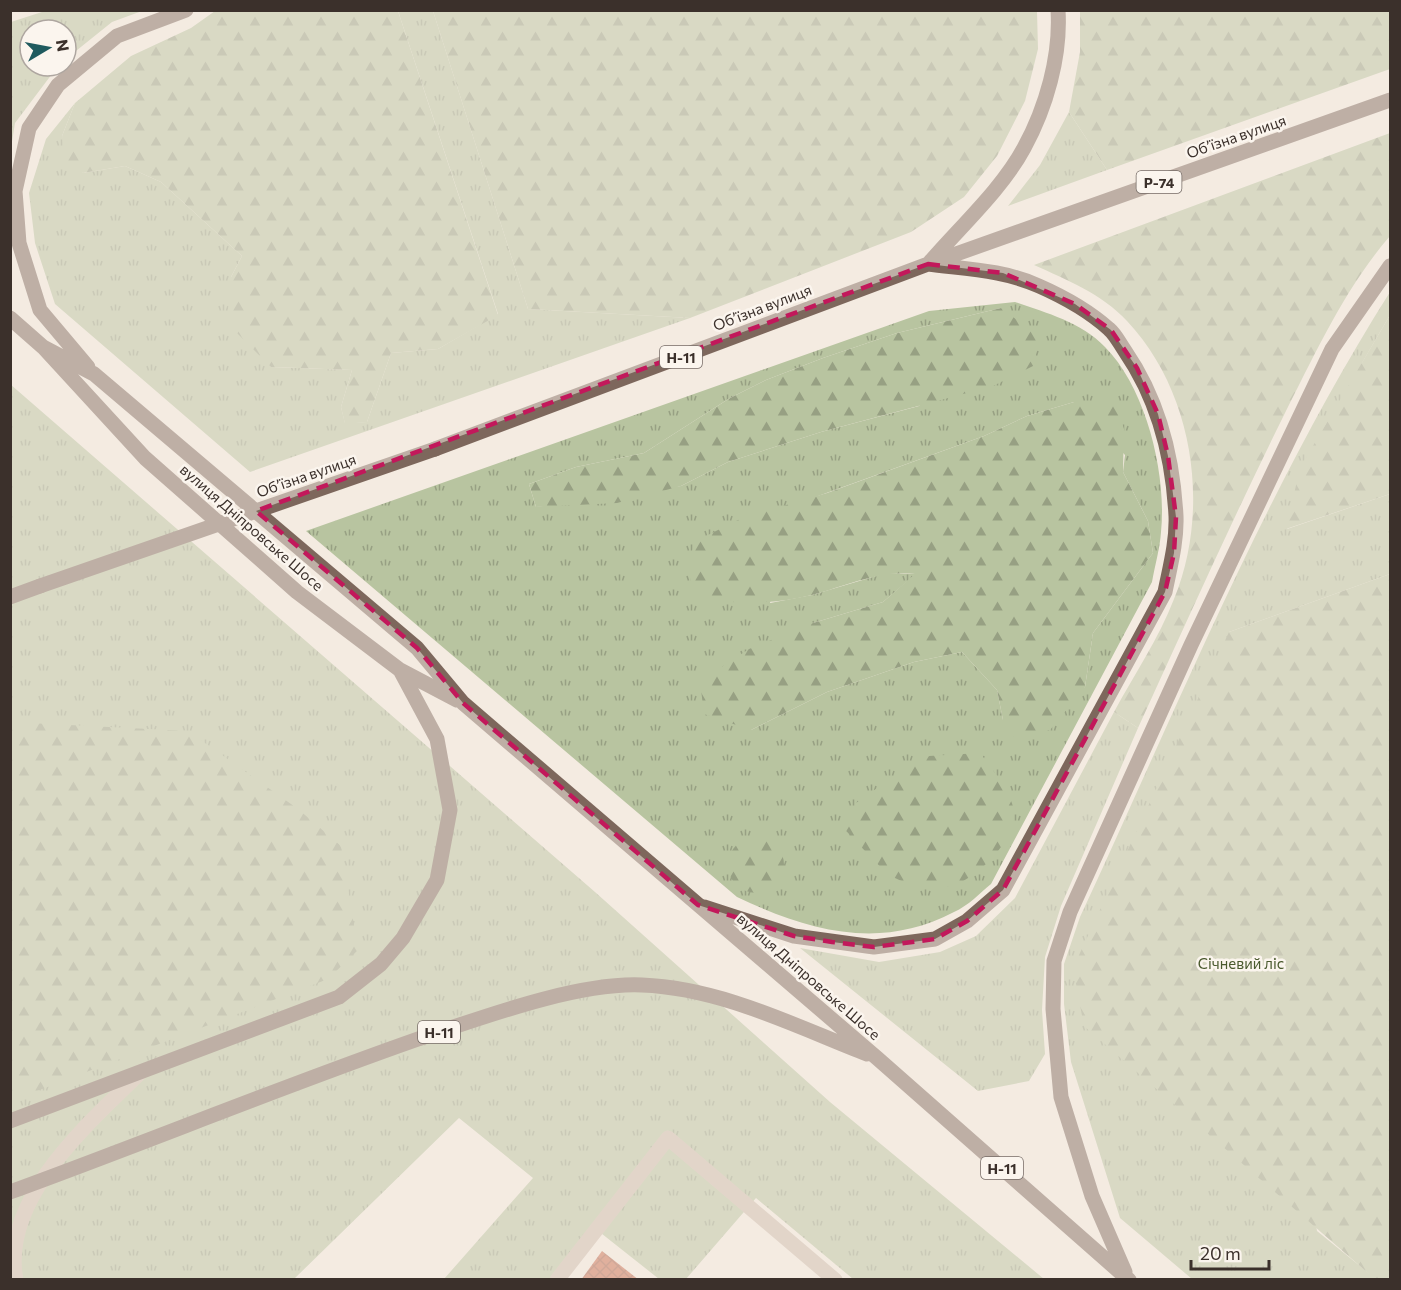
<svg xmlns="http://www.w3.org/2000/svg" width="1401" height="1290" font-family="Commissioner,sans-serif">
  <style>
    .grass { fill: url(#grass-tufts); fill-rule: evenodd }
    .forest { fill: url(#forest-firs) }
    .building { fill: url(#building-cross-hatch) }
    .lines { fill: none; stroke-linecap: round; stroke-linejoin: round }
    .minor { stroke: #cdbbac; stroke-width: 15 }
    .major { stroke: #7d675c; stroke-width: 15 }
    .major-bridge { stroke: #7d675c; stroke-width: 15 }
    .marked { fill: none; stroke: #c2185b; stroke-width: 4.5; stroke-dasharray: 12 8; stroke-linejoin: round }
    .labels { text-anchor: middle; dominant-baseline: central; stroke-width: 5; stroke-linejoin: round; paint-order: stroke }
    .shield { fill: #fbf5ee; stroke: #756b66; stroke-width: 1.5 }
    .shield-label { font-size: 14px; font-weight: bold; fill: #3b302b }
    .street-label { font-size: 15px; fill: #3b302b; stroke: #fbf5ee }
    .park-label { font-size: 15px; fill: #4a5a2e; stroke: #fbf5ee }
  </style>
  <defs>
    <pattern id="grass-tufts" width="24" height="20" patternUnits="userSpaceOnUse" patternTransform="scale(1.5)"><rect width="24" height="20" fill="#b8c4a0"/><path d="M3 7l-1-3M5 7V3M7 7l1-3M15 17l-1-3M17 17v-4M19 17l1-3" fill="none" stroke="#97a083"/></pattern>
    <pattern id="forest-firs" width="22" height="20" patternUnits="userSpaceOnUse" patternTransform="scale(1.5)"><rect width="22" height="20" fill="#b8c4a0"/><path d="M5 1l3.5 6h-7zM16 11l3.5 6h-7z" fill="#97a083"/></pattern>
    <pattern id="building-cross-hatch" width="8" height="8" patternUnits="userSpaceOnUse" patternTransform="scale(1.5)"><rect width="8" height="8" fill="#c8694b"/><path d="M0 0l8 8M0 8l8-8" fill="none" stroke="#a4573f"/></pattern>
  </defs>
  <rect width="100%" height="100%" fill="#f4ebe1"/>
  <path class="grass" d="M 45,11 L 142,11 L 112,22 L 66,59 L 66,30 L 30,30 L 30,66 L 58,66 L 15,123 L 11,148 L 11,22 Z
    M 398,11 L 433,11 L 528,309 L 690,318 L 250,472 L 55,304 L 35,243 L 29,193 L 46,139 L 75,103 L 62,136 L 83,173 L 125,166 L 161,182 L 242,256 L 231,277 L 271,367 L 352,370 L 341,407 L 345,423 L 367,422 L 391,353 L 438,349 L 498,314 Z
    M 1069,112 L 1107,170 L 1008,206 L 1040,165 Z
    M 1390,292 L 1390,315 L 1362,363 L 1287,529 L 1390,494 L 1390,574 L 1229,632 L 1317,1231 L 1376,1279 L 1192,1279 L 1120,1218 L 1071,1062 L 1064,1004 L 1064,964 L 1080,917 C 1178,706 1266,488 1390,292 Z
    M 1015,302 C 1046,313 1081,322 1105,347 C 1146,388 1167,474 1161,532 C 1160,548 1155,565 1152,582 L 991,884 C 980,893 968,906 954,912 C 880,951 809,931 737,897 L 306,531 L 929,311 ZM 1001,308 L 919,406 L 821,432 L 728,462 L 681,486 L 536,507 L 529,484 L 576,467 L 644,453 L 730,398 L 766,380 L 823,358 L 897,333 ZM 1074,402 L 1125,455 L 1123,472 L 1148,521 L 1153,553 L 1093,633 L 1085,687 L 1003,720 L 997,690 L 962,652 L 914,662 L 827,692 L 751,730 L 813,623 L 883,602 L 916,574 L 886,573 L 812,595 L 770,603 L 796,504 L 984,436 L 1027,416 Z
    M 10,384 L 595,892 L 830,1102 L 1044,1279 L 853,1279 L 756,1198 L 686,1279 L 659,1279 L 592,1226 L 550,1279 L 444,1279 L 533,1178 L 459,1118 L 294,1279 L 11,1279 Z
    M 1114,712 L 1138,728 L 1061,906 L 1045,957 L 1042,1010 L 1045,1054 L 1029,1081 L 978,1091 L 800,948 L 879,962 L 940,952 L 976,936 L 1015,898 Z"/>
  <path class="forest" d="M 215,11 L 398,11 L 498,315 L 438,349 L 391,353 L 367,422 L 345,424 L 341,407 L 352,370 L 271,367 L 227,323 L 231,277 L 242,256 L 161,182 L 125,166 L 83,173 L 66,160 L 62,136 L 75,103 L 131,56 L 191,28 Z
    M 433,11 L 1037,11 L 1038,49 L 1025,101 L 997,156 L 964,197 L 911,232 L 690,318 L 528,309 Z
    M 1080,11 L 1390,11 L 1390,69 L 1107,170 L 1069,112 L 1080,52 Z
    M 1390,133 L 1390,236 C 1345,288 1315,354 1284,415 C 1233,518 1186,623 1138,728 L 1114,712 C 1134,675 1159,638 1174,599 C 1211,509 1194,392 1127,321 C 1102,294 1067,280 1034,265 Z
    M 1001,308 L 1037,335 L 1035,365 L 993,386 L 821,432 L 728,462 L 681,486 L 617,503 L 536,507 L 529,484 L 576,467 L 644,453 L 730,398 L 766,380 L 823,358 L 897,333 Z
    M 1390,315 L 1390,494 L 1286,529 L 1300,468 Z
    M 1105,401 L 1117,408 L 1124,429 L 1123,472 L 1148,521 L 1153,553 L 1093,633 L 1085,687 L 1050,730 L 1009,737 L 1003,720 L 997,690 L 962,652 L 914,662 L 827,692 L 751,730 L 704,714 L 700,681 L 749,649 L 813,623 L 883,602 L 915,574 C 879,570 847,586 812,595 C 772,605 735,604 694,598 L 689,572 L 694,542 L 742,518 L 827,493 L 984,436 L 1027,416 L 1074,402 Z
    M 1390,574 L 1390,1279 L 1376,1280 L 1084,1026 L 1073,968 L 1229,632 Z
    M 10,722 L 188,731 L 298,809 L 341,846 L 358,950 L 328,979 L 11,1101 Z
    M 980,753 C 990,766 1013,795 1014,812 C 1016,839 981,874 957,884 C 940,891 911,886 895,878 C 879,869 859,843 845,830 L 856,803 L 897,774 L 929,756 Z
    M728 865a28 28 0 1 1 56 0a28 28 0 1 1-56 0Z"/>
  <path class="building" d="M 602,1251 L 639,1280 L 581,1280 Z"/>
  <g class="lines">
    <path class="minor" d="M 16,1280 C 0,1199 89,1123 140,1073
      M 557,1280 L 668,1138 L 835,1280"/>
    <path class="major" d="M 930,262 C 960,227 1002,189 1024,148 C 1046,108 1061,56 1058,10
      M 10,318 L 43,347 L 145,458 L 297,592 L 400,670 L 457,700
      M 43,347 L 94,374 L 417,648 L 463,703 L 877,1058 L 1129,1280
      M 88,367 L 40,310 L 19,243 L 15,191 L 29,128 L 58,85 L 117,36 L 186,10
      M 435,449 L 928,264 L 1390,100
      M 10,597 L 40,586
      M 704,907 L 794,936 L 874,947 L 935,939 L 967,921 L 1003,890 L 1165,592 C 1170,567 1177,541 1176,516 C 1173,458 1158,399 1125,351 C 1120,344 1116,335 1109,329 C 1089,311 1064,297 1039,286 C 1004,270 965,269 928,264
      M 10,1121 L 339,997 L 381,964 L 403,938 L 437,880 L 450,810 L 437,739 L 400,670
      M 10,1192 C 147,1142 281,1087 418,1039 C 481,1018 577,982 642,985 C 721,988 795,1026 867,1054
      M 1125,1272 L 1092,1196 L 1061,1097 L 1053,1009 L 1054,961 L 1070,912 L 1191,645 L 1332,349 L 1390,266"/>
    <path class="major-bridge" d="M 40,586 L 435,449"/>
  </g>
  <path d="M0 0H1401V1290H0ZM 928,264 L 1003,273 L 1075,304 L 1111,330 L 1137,368 L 1158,414 L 1168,456 L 1176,517 L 1174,553 L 1165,592 L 1003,890 L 967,921 L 935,939 L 874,947 L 832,942 L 794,936 L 698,905 L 463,703 L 417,648 L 256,511 Z" fill="#f4ebe1" fill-opacity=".55" fill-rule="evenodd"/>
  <path class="marked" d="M 928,264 L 1003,273 L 1075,304 L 1111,330 L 1137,368 L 1158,414 L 1168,456 L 1176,517 L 1174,553 L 1165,592 L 1003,890 L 967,921 L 935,939 L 874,947 L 832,942 L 794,936 L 698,905 L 463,703 L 417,648 L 256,511 Z"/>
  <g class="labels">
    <g class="shield">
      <rect x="1136.5" y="171" width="45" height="22" rx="4.5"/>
      <rect x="660" y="346" width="42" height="22" rx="4.5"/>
      <rect x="418" y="1021" width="42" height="22" rx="4.5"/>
      <rect x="981" y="1157" width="42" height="22" rx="4.5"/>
    </g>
    <g class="shield-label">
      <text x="1159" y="182">Р-74</text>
      <text x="681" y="357">Н-11</text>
      <text x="439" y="1032">Н-11</text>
      <text x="1002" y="1168">Н-11</text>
    </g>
    <g class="street-label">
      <text transform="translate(1236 136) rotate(-19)">Обʼїзна вулиця</text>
      <text transform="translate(762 307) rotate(-21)">Обʼїзна вулиця</text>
      <text transform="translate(306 475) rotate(-19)">Обʼїзна вулиця</text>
      <text transform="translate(252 527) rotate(41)">вулиця Дніпровське Шосе</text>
      <text transform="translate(809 976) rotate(41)">вулиця Дніпровське Шосе</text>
    </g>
    <g class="park-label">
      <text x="1241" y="963">Січневий ліс</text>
    </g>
  </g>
  <rect width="1401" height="1290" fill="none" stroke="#3b302b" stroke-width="24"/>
  <g transform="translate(48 48) rotate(80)"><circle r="28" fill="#fbf5ee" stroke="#aea6a0" stroke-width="1.5"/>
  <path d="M0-4.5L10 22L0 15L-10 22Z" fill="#1f5a5e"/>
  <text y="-9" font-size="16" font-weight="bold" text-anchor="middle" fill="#3b302b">N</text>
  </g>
  <path d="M1191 1260v9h78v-9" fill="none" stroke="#3b302b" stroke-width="3"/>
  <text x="1200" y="1260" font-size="18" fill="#3b302b" stroke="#fbf5ee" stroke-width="4.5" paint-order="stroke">20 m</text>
</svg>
